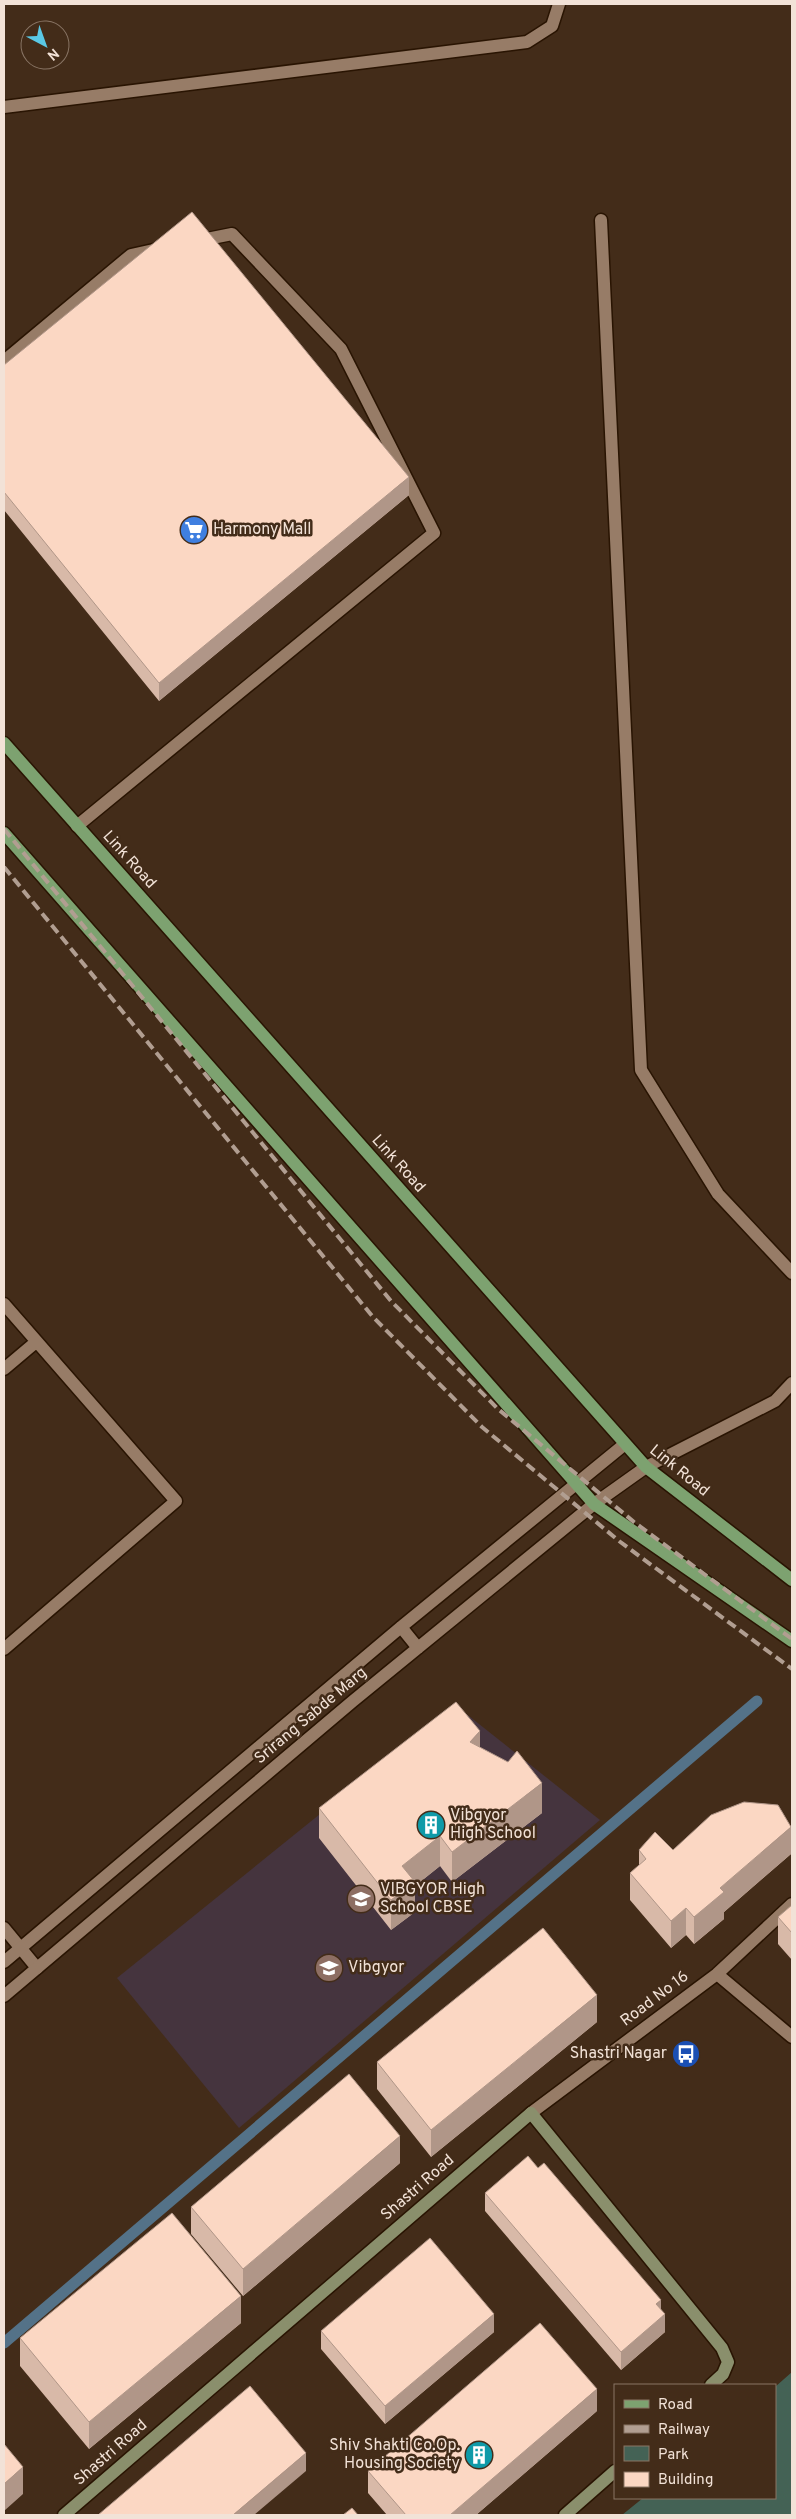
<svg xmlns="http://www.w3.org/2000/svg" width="796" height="2519" font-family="Overpass,sans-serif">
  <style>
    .education { fill: #45343e }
    .green { fill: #446255 }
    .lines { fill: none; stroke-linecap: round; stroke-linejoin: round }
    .stream { stroke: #547288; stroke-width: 11 }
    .service-casing { stroke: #291402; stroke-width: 15 }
    .minor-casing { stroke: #291402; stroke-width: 15 }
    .tertiary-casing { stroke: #291402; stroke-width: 15 }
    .secondary-casing { stroke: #291402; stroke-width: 15 }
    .primary-casing { stroke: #291402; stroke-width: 15 }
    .service { stroke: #977c67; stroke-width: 12 }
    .minor { stroke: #977c67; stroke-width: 12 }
    .tertiary { stroke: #977c67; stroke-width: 12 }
    .secondary { stroke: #8a8f6c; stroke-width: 12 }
    .primary { stroke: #7da270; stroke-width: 12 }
    .rail { stroke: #b19e91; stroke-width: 4; stroke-dasharray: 10 5; stroke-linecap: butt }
    .wall { fill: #d8b9a8 }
    .shaded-wall { fill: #b09688 }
    .building { fill: #fbd7c3; stroke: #b09688 }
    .labels { text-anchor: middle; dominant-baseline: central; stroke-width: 5; stroke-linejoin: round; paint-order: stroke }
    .poi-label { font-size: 16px; fill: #f2e2d7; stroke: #432c19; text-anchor: start }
    .street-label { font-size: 16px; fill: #f2e2d7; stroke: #432c19 }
  </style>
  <rect width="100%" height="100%" fill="#432c19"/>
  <path class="education" d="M 455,1705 L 600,1820 L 239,2128 L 117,1978 Z"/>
  <path class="green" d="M 792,2372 L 792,2515 L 622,2515 L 643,2498 L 775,2498 L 775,2387 Z"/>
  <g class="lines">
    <path class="stream" d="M 4,2343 L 757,1701"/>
    <defs>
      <path id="service" d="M 4,361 L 131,255 L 158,249
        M 77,826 L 434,533 L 341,349 L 232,234 L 197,241"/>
      <path id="minor" d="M 4,107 L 527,42 L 552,26 L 559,4
        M 601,220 L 641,1070 L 718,1194 L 792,1273
        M 4,1304 L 176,1501 L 4,1649
        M 4,1369 L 36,1342
        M 646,1467 L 775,1401 L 792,1383
        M 4,1928 L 37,1968
        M 717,1974 L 792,2037
        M 531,2113 L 717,1974 L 792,1904"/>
      <path id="tertiary" d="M 401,1627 L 418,1648
        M 4,1962 L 401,1627 L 625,1444
        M 4,1996 L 353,1701 L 594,1504 L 646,1467"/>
      <path id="secondary" d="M 64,2515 L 531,2113 L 722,2348 L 728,2362 L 723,2374 L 711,2385
        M 565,2515 L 615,2471"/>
      <path id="primary" d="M 4,743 L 646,1467 L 792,1580
        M 4,833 L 594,1504 L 792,1641"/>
    </defs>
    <use href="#service" class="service-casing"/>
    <use href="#minor" class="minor-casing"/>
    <use href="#tertiary" class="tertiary-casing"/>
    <use href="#secondary" class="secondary-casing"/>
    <use href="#primary" class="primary-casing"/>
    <use href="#service" class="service"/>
    <use href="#minor" class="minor"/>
    <use href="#tertiary" class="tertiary"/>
    <use href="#secondary" class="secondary"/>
    <use href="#primary" class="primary"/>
    <path class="rail" d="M 4,829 L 391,1301 L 498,1409 L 634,1522 L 792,1639
      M 4,867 L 373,1317 L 482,1427 L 619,1541 L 792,1669"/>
  </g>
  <path class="wall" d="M 4,365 L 409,495 L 159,701 L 4,510 Z
    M 480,1747 L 542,1813 L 452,1882 L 440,1866 L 415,1886 L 415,1912 L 391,1930 L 319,1838 L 319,1808 Z
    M 639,1850 L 673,1850 L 791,1854 L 724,1912 L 724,1919 L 694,1944 L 686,1935 L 671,1948 L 630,1900 L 630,1873 L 639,1865 Z
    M 792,1905 L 792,1960 L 778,1944 L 778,1917 Z
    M 597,2022 L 431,2157 L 377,2089 L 377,2062 Z
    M 400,2163 L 243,2296 L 191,2234 L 191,2207 Z
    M 485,2193 L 661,2309 L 665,2332 L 621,2370 L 485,2211 Z
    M 241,2323 L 89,2449 L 20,2366 L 20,2338 Z
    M 321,2331 L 494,2332 L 385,2424 L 321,2349 Z
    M 597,2411 L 476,2515 L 387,2515 L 368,2493 L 368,2471 Z"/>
  <path class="shaded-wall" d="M 409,477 L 409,495 L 159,701 L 159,683 Z
    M 480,1731 L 480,1761 L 470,1742 Z
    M 542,1783 L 542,1813 L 452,1882 L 452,1852 Z
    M 791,1827 L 791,1854 L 724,1912 L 724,1919 L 694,1944 L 694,1917 L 720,1888 Z
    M 440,1836 L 440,1866 L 415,1886 L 415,1912 L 391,1930 L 391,1900 L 402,1866 Z
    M 686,1908 L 686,1935 L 671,1948 L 671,1921 Z
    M 597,1995 L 597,2022 L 431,2157 L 431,2130 Z
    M 400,2136 L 400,2163 L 243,2296 L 243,2269 Z
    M 241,2296 L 241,2323 L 89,2449 L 89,2422 Z
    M 661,2300 L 661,2318 L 656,2304 Z
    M 494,2314 L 494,2332 L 385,2424 L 385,2406 Z
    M 665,2314 L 665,2332 L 621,2370 L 621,2352 Z
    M 597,2389 L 597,2411 L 476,2515 L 450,2515 Z
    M 306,2453 L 306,2471 L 254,2515 L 233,2515 Z
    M 23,2467 L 23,2494 L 4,2511 L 4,2484 Z"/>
  <path class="building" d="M 192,212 L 409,477 L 159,683 L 4,492 L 4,365 Z
    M 456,1702 L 480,1731 L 470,1742 L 508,1762 L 517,1751 L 542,1783 L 452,1852 L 440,1836 L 402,1866 L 415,1882 L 391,1900 L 319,1808 Z
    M 744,1802 L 778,1805 L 791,1827 L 720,1888 L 724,1892 L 694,1917 L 686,1908 L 671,1921 L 630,1873 L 646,1859 L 639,1850 L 655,1832 L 673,1850 L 711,1815 Z
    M 792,1905 L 792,1933 L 778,1917 Z
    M 543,1928 L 597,1995 L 431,2130 L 377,2062 Z
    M 349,2074 L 400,2136 L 243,2269 L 191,2207 Z
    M 528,2156 L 538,2168 L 544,2163 L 661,2300 L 656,2304 L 665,2314 L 621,2352 L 485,2193 Z
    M 172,2213 L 241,2296 L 89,2422 L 20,2338 Z
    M 430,2238 L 494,2314 L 385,2406 L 321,2331 Z
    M 540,2323 L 597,2389 L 450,2515 L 406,2515 L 368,2471 Z
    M 250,2386 L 306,2453 L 233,2515 L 98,2515 Z
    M 4,2444 L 23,2467 L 4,2484 Z
    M 352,2508 L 358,2515 L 343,2515 Z"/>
  <defs>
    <symbol id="supermarket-disc" viewBox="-11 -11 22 22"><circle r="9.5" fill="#3f7fe0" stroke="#432c19"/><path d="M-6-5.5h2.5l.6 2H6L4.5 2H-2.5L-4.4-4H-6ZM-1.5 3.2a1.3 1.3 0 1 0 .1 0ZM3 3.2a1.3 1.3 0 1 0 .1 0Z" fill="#fff"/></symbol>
    <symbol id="building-disc" viewBox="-11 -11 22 22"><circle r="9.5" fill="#0f9aa8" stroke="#432c19"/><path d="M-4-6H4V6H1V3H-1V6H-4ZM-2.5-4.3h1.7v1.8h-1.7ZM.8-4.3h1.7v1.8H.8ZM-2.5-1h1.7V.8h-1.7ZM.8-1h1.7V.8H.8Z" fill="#fff"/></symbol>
    <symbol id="school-disc" viewBox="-11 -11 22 22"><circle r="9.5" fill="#8d6e63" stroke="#432c19"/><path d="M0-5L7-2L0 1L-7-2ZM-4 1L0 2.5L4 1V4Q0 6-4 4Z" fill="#fff"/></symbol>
    <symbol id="bus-disc" viewBox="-11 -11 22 22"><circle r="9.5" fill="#1a4fb4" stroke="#432c19"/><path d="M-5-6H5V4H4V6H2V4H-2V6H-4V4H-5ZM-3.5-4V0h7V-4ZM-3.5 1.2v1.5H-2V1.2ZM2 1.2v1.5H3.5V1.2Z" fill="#fff"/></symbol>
  </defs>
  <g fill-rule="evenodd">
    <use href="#supermarket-disc" x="178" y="514" width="32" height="32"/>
    <use href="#building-disc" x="415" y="1809" width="32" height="32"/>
    <use href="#school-disc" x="345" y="1883" width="32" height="32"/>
    <use href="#school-disc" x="313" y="1952" width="32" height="32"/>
    <use href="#bus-disc" x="670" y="2038" width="32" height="32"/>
    <use href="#building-disc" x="463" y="2439" width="32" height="32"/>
  </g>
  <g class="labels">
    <g class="poi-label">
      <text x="213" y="530">Harmony Mall</text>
      <text x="450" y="1816">Vibgyor<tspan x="450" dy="18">High School</tspan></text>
      <text x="380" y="1890">VIBGYOR High<tspan x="380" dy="18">School CBSE</tspan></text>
      <text x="348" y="1968">Vibgyor</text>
      <text x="667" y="2054" text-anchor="end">Shastri Nagar</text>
      <text x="460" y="2446" text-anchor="end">Shiv Shakti Co.Op.<tspan x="460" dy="18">Housing Society</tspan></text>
    </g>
    <g class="street-label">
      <text transform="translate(129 860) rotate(48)">Link Road</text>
      <text transform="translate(398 1164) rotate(48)">Link Road</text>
      <text transform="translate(679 1471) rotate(39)">Link Road</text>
      <text transform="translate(311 1716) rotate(-40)">Srirang Sabde Marg</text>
      <text transform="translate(655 1999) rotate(-37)">Road No 16</text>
      <text transform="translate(418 2188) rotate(-41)">Shastri Road</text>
      <text transform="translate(111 2453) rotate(-41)">Shastri Road</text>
    </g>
  </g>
  <rect width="796" height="2519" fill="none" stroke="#f2e2d7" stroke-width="10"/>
  <rect x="614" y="2384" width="162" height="115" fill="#432c19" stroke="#897565"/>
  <rect x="624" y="2400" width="25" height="8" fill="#7da270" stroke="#897565"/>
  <text x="658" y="2409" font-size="15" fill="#f2e2d7">Road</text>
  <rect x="624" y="2425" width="25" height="8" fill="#b19e91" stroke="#897565"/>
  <text x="658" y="2434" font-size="15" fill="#f2e2d7">Railway</text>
  <rect x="624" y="2446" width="25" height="15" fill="#446255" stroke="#897565"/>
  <text x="658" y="2459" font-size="15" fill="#f2e2d7">Park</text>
  <rect x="624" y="2472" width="25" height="15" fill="#fbd7c3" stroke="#897565"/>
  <text x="658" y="2484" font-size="15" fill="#f2e2d7">Building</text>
  <g transform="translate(45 45) rotate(139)"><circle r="24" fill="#432c19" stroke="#897565"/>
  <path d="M0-4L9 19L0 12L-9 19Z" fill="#5ac8e5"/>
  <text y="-8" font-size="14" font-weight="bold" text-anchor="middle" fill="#f2e2d7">N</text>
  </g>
</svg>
